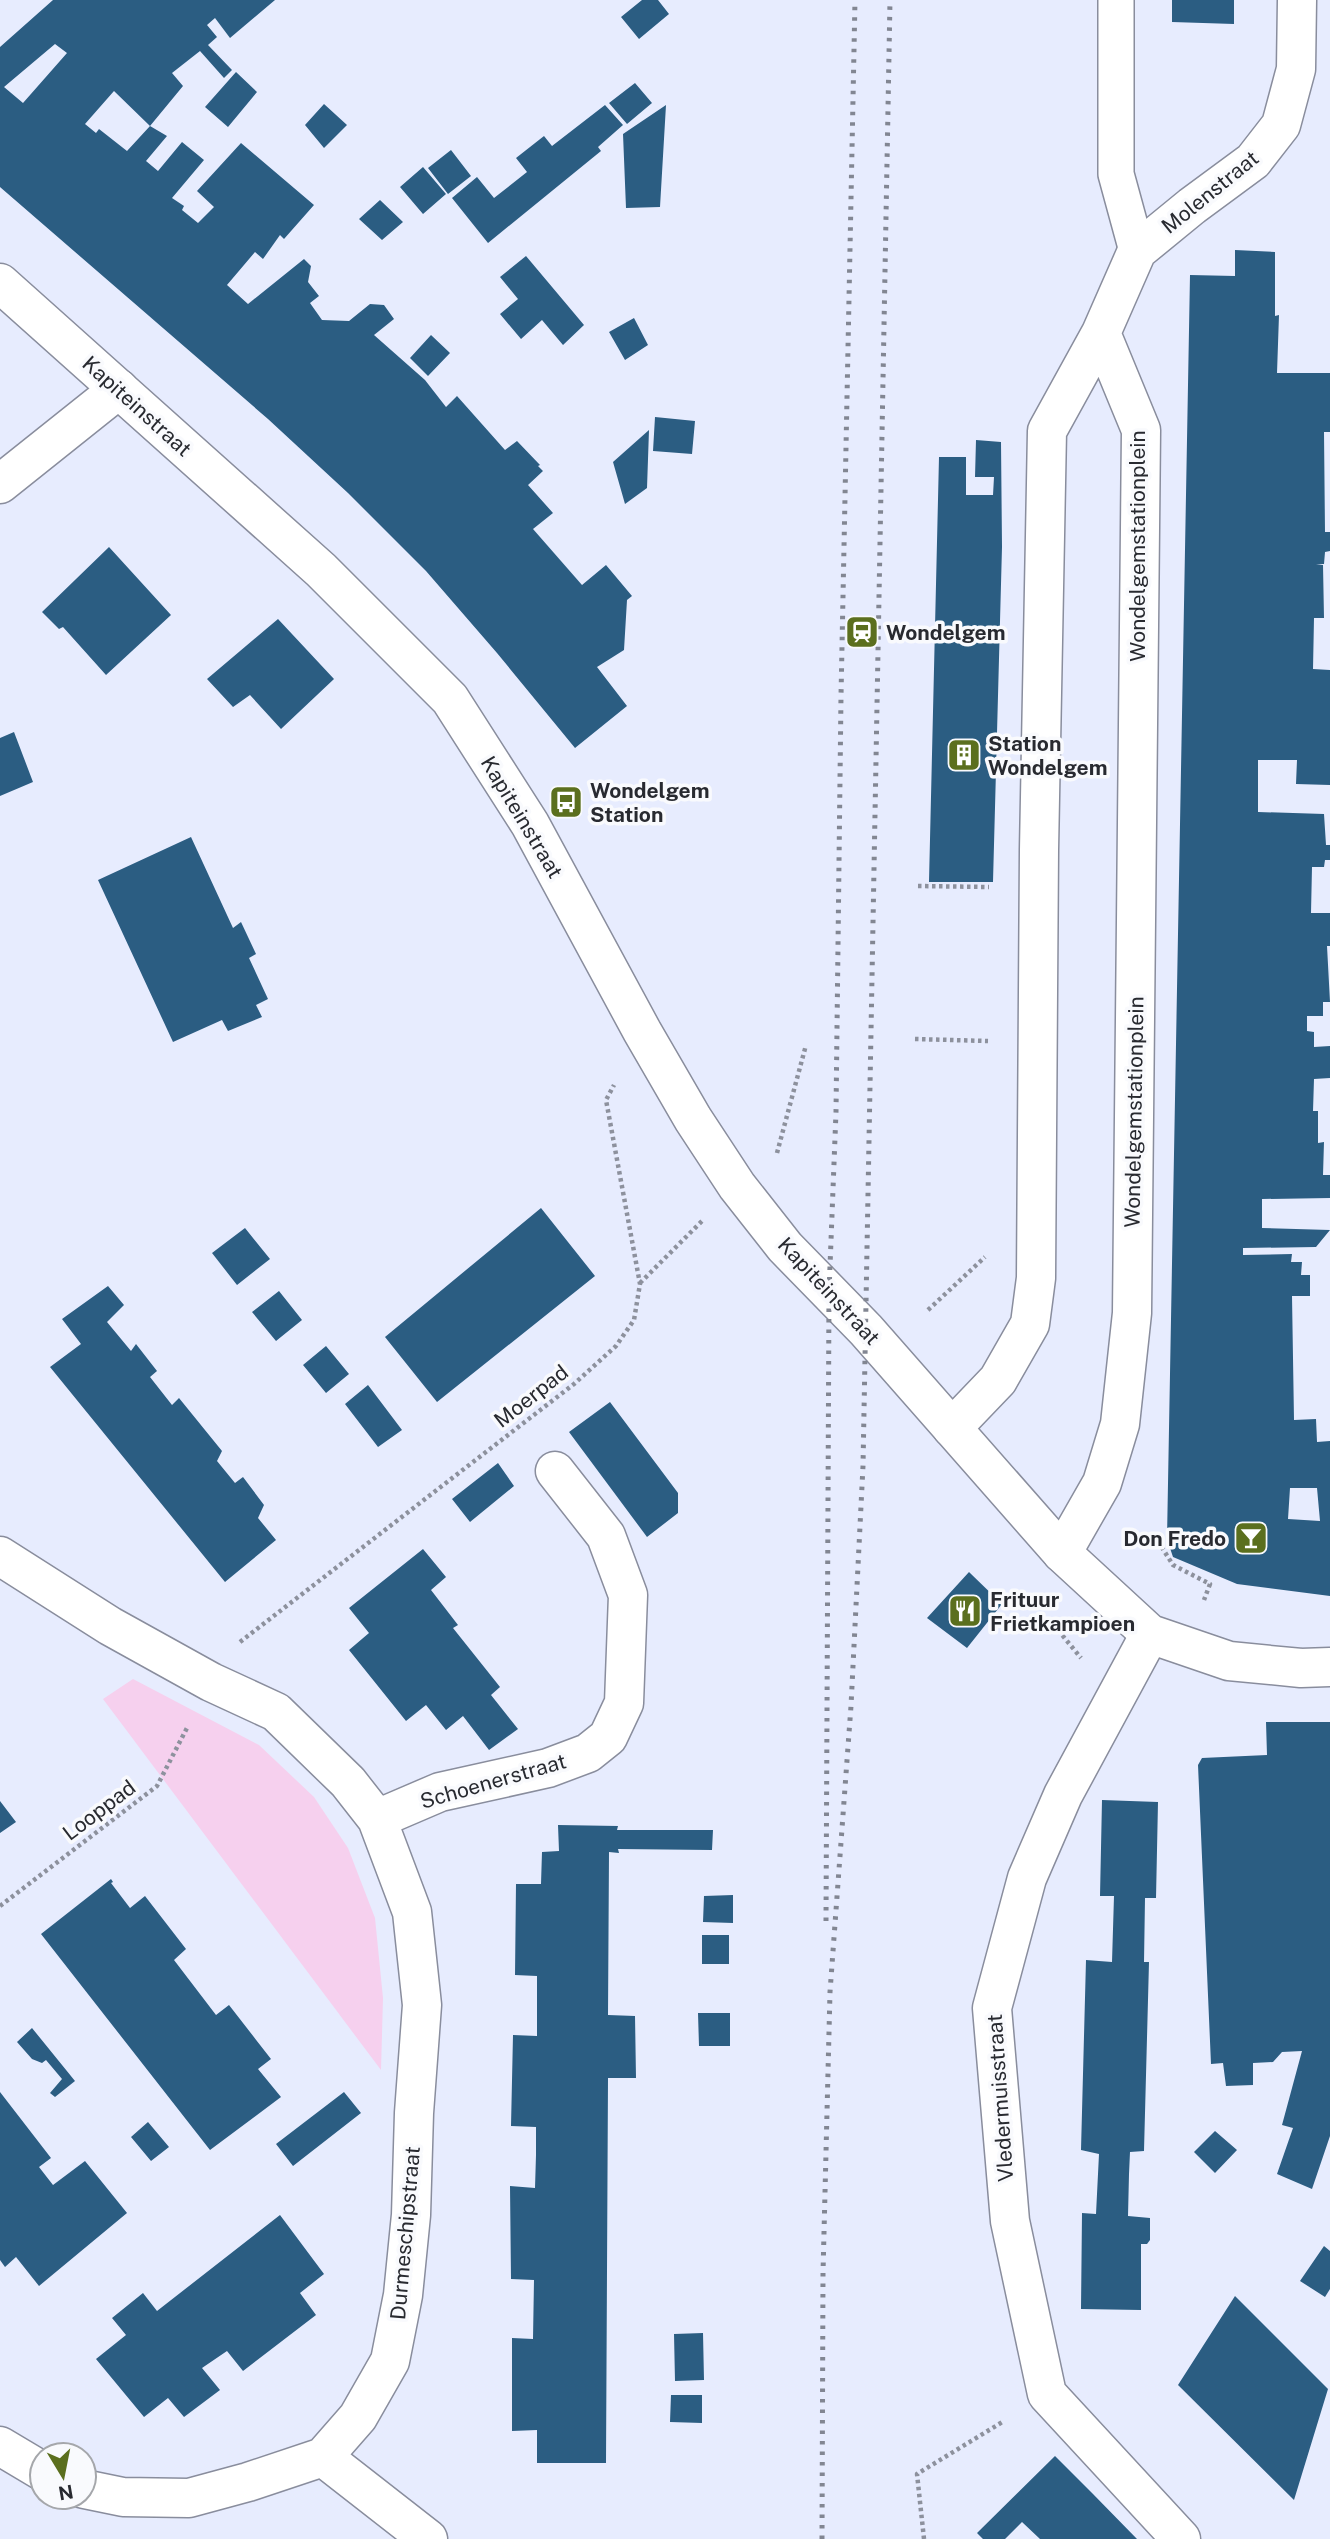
<svg xmlns="http://www.w3.org/2000/svg" width="1330" height="2539" font-family="'Public Sans',sans-serif">
  <style>
    .green { fill: #f6d0ee }
    .building { fill: #2b5d82; fill-rule: evenodd }
    .lines { fill: none; stroke-linecap: round; stroke-linejoin: round }
    .lane-casing { stroke: #898d9d; stroke-width: 38 }
    .street-casing { stroke: #898d9d; stroke-width: 41 }
    .secondary-casing { stroke: #898d9d; stroke-width: 41 }
    .path { stroke: #8d919d; stroke-width: 4.5; stroke-dasharray: 3.5 3.5; stroke-linecap: butt }
    .lane { stroke: #fff; stroke-width: 35 }
    .street { stroke: #fff; stroke-width: 38 }
    .secondary { stroke: #fff; stroke-width: 38 }
    .rail { stroke: #828692; stroke-width: 5; stroke-dasharray: 3.5 7; stroke-linecap: butt }
    .labels { text-anchor: middle; dominant-baseline: central; stroke-width: 7; stroke-linejoin: round; paint-order: stroke }
    .street-label { font-size: 21px; fill: #282a30; stroke: #f9fafd }
    .poi-label { font-size: 21px; font-weight: bold; fill: #282a30; stroke: #f9fafd; text-anchor: start }
  </style>
  <rect width="100%" height="100%" fill="#e7ecfe"/>
  <path class="green" d="M 133,1679 L 259,1745 L 314,1797 L 348,1848 L 375,1918 L 383,1998 L 381,2070 L 103,1699 Z"/>
  <path class="building" d="M 53,0 L 275,0 L 230,38 L 215,18 L 207,25 L 217,37 L 208,45 L 232,70 L 224,78 L 200,51 L 172,73 L 183,86 L 150,126 L 114,91 L 85,124 L 96,133 L 99,129 L 127,151 L 150,126 L 167,136 L 146,161 L 158,171 L 182,142 L 204,160 L 172,198 L 184,206 L 182,210 L 198,223 L 214,207 L 197,191 L 241,143 L 314,205 L 284,239 L 280,235 L 263,259 L 255,252 L 227,285 L 248,304 L 304,259 L 311,266 L 308,282 L 319,296 L 310,303 L 322,320 L 349,321 L 370,304 L 384,305 L 394,319 L 374,335 L 425,380 L 446,407 L 457,396 L 505,450 L 517,441 L 540,465 L 538,466 L 543,471 L 528,485 L 553,513 L 533,529 L 582,585 L 606,565 L 632,596 L 627,600 L 624,650 L 597,667 L 627,706 L 575,748 L 497,653 L 426,571 L 348,493 L 268,419 L 0,187 L 0,47 ZM 55,44 L 67,53 L 23,103 L 4,87 Z
    M 642,0 L 658,0 L 669,14 L 639,39 L 621,17 Z
    M 1172,0 L 1234,0 L 1234,24 L 1172,22 Z
    M 236,72 L 257,92 L 228,127 L 205,107 Z
    M 635,83 L 652,103 L 627,124 L 609,103 Z
    M 324,104 L 347,125 L 324,148 L 305,125 Z
    M 605,105 L 623,125 L 598,147 L 601,151 L 488,243 L 452,198 L 477,177 L 494,198 L 527,172 L 516,158 L 544,136 L 552,146 Z
    M 666,105 L 660,207 L 626,208 L 623,134 Z
    M 451,150 L 471,176 L 448,194 L 428,168 Z
    M 423,167 L 446,194 L 423,214 L 400,187 Z
    M 380,200 L 403,222 L 382,240 L 359,219 Z
    M 1235,250 L 1275,252 L 1275,316 L 1279,315 L 1277,373 L 1330,373 L 1330,432 L 1324,432 L 1325,532 L 1330,532 L 1330,551 L 1325,552 L 1324,564 L 1316,564 L 1323,565 L 1324,618 L 1314,618 L 1313,669 L 1330,670 L 1330,785 L 1296,784 L 1297,760 L 1258,760 L 1258,812 L 1324,814 L 1326,845 L 1330,845 L 1330,860 L 1325,860 L 1324,867 L 1312,867 L 1311,913 L 1330,913 L 1330,946 L 1327,946 L 1330,1002 L 1323,1002 L 1323,1016 L 1307,1016 L 1307,1031 L 1314,1032 L 1314,1047 L 1330,1046 L 1330,1078 L 1314,1079 L 1313,1111 L 1318,1111 L 1318,1143 L 1324,1142 L 1323,1175 L 1330,1175 L 1330,1198 L 1262,1199 L 1262,1228 L 1330,1230 L 1316,1247 L 1243,1248 L 1243,1255 L 1292,1254 L 1291,1262 L 1302,1262 L 1301,1275 L 1310,1275 L 1310,1296 L 1292,1296 L 1294,1420 L 1316,1419 L 1317,1442 L 1330,1441 L 1330,1596 L 1237,1584 L 1173,1557 L 1167,1539 L 1190,275 L 1235,276 ZM 1290,1488 L 1317,1488 L 1320,1521 L 1288,1519 Z
    M 526,256 L 584,325 L 563,345 L 542,320 L 521,339 L 500,314 L 518,299 L 500,277 Z
    M 634,318 L 648,345 L 625,360 L 609,332 Z
    M 431,335 L 450,353 L 428,376 L 410,358 Z
    M 655,417 L 695,421 L 692,454 L 653,451 Z
    M 649,430 L 647,488 L 625,504 L 613,462 Z
    M 976,440 L 1001,442 L 1002,547 L 993,882 L 929,882 L 939,457 L 966,457 L 966,495 L 993,495 L 994,477 L 975,477 Z
    M 109,547 L 171,615 L 106,675 L 63,627 L 59,629 L 42,612 Z
    M 278,619 L 334,679 L 281,729 L 250,695 L 233,707 L 207,679 Z
    M 14,732 L 33,782 L 0,796 L 0,738 Z
    M 191,837 L 233,928 L 241,922 L 256,954 L 249,958 L 268,999 L 256,1005 L 262,1017 L 228,1031 L 222,1020 L 173,1042 L 98,880 Z
    M 541,1208 L 595,1276 L 437,1402 L 385,1337 Z
    M 245,1228 L 270,1259 L 237,1285 L 212,1253 Z
    M 108,1286 L 124,1305 L 107,1322 L 131,1351 L 136,1344 L 157,1371 L 150,1377 L 172,1405 L 179,1398 L 222,1451 L 217,1461 L 235,1483 L 243,1477 L 264,1505 L 258,1518 L 276,1540 L 225,1582 L 50,1367 L 81,1344 L 62,1319 Z
    M 279,1291 L 302,1320 L 276,1341 L 252,1312 Z
    M 326,1346 L 349,1374 L 326,1393 L 303,1365 Z
    M 368,1385 L 402,1430 L 378,1447 L 345,1404 Z
    M 610,1402 L 678,1493 L 678,1513 L 647,1537 L 569,1432 Z
    M 498,1463 L 514,1486 L 470,1522 L 452,1499 Z
    M 423,1549 L 446,1577 L 431,1590 L 458,1625 L 453,1628 L 500,1687 L 491,1695 L 518,1729 L 489,1750 L 463,1716 L 446,1730 L 426,1705 L 406,1721 L 349,1650 L 369,1633 L 349,1608 Z
    M 969,1572 L 1002,1604 L 967,1648 L 927,1618 Z
    M 1266,1722 L 1330,1722 L 1330,2136 L 1312,2189 L 1277,2174 L 1293,2128 L 1282,2125 L 1302,2051 L 1282,2052 L 1273,2062 L 1253,2063 L 1253,2085 L 1226,2086 L 1223,2063 L 1211,2064 L 1198,1765 L 1202,1758 L 1267,1755 Z
    M 1102,1800 L 1158,1802 L 1156,1898 L 1145,1898 L 1144,1962 L 1149,1962 L 1144,2151 L 1130,2152 L 1129,2174 L 1128,2216 L 1150,2218 L 1150,2240 L 1147,2244 L 1141,2244 L 1141,2310 L 1081,2309 L 1082,2213 L 1096,2214 L 1099,2154 L 1081,2150 L 1086,1960 L 1112,1962 L 1114,1896 L 1100,1896 Z
    M 0,1801 L 16,1822 L 0,1833 Z
    M 558,1825 L 618,1826 L 617,1830 L 713,1830 L 712,1850 L 618,1849 L 619,1853 L 609,1852 L 608,2015 L 635,2016 L 636,2078 L 608,2078 L 606,2463 L 537,2463 L 537,2430 L 512,2431 L 512,2338 L 533,2339 L 534,2280 L 511,2279 L 510,2186 L 535,2188 L 536,2155 L 536,2127 L 511,2126 L 513,2035 L 537,2036 L 537,1976 L 515,1975 L 516,1884 L 541,1884 L 542,1852 L 559,1851 Z
    M 111,1879 L 113,1882 L 111,1883 L 130,1908 L 145,1896 L 186,1949 L 174,1960 L 216,2015 L 229,2005 L 271,2059 L 258,2069 L 281,2097 L 210,2150 L 41,1934 Z
    M 733,1895 L 733,1923 L 703,1922 L 704,1896 Z
    M 702,1935 L 729,1935 L 729,1964 L 702,1964 Z
    M 698,2013 L 730,2013 L 730,2046 L 699,2046 Z
    M 32,2028 L 75,2081 L 55,2097 L 50,2093 L 62,2079 L 46,2060 L 42,2063 L 32,2059 L 17,2042 Z
    M 0,2092 L 51,2158 L 39,2167 L 53,2185 L 85,2161 L 127,2213 L 39,2286 L 16,2257 L 5,2267 L 0,2260 Z
    M 344,2092 L 361,2113 L 293,2166 L 276,2144 Z
    M 148,2122 L 169,2147 L 151,2161 L 131,2137 Z
    M 1215,2131 L 1237,2150 L 1215,2173 L 1194,2152 Z
    M 280,2215 L 324,2274 L 300,2293 L 316,2315 L 243,2371 L 227,2351 L 202,2368 L 220,2390 L 184,2417 L 168,2398 L 144,2417 L 96,2359 L 126,2335 L 112,2318 L 143,2293 L 157,2311 Z
    M 1324,2246 L 1330,2251 L 1330,2289 L 1325,2297 L 1300,2281 Z
    M 1235,2296 L 1328,2389 L 1294,2500 L 1178,2385 Z
    M 703,2333 L 704,2380 L 675,2381 L 674,2334 Z
    M 671,2395 L 702,2395 L 702,2423 L 670,2422 Z
    M 1055,2456 L 1093,2494 L 1137,2539 L 1040,2539 L 1022,2522 L 1005,2539 L 983,2539 L 977,2533 Z"/>
  <g class="lines">
    <defs>
      <path id="lane" d="M 1116,0 L 1116,174 L 1137,251"/>
      <path id="street" d="M 0,484 L 119,389
        M 952,1428 L 998,1380 L 1030,1324 L 1036,1278 L 1039,850 L 1047,431 L 1101,333 L 1137,251 L 1192,206 L 1253,161 L 1281,125 L 1296,69 L 1297,0
        M 1062,1553 L 1102,1483 L 1120,1424 L 1132,1313 L 1141,430 L 1101,333
        M 0,1556 L 110,1626 L 211,1682 L 276,1712 L 348,1782 L 377,1819 L 412,1912 L 422,2005 L 414,2113 L 411,2215 L 403,2295 L 390,2361 L 358,2417 L 323,2457 L 248,2482 L 189,2498 L 123,2497 L 84,2489
        M 1150,1634 L 1063,1795 L 1027,1878 L 992,2008 L 1010,2221 L 1047,2394 L 1181,2539
        M 377,1819 L 440,1792 L 548,1768 L 588,1753 L 608,1737 L 624,1703 L 628,1595 L 606,1536 L 555,1471
        M 0,2446 L 42,2471
        M 323,2457 L 428,2539"/>
      <path id="secondary" d="M 0,283 L 321,570 L 450,699 L 530,824 L 642,1031 L 693,1119 L 737,1186 L 785,1247 L 866,1330 L 1062,1553 L 1150,1634 L 1229,1661 L 1301,1668 L 1330,1667"/>
    </defs>
    <use href="#lane" class="lane-casing"/>
    <use href="#street" class="street-casing"/>
    <use href="#secondary" class="secondary-casing"/>
    <path class="path" d="M 918,886 L 989,887
      M 915,1039 L 988,1041
      M 777,1153 L 806,1045
      M 640,1283 L 703,1220
      M 928,1310 L 985,1257
      M 1154,1535 L 1173,1565 L 1210,1584 L 1204,1600
      M 1058,1630 L 1081,1658
      M 240,1642 L 574,1384 L 616,1346 L 634,1320 L 640,1284 L 606,1100 L 614,1085
      M 0,1906 L 157,1786 L 188,1726
      M 924,2539 L 917,2474 L 1004,2421"/>
    <use href="#lane" class="lane"/>
    <use href="#street" class="street"/>
    <use href="#secondary" class="secondary"/>
    <path class="rail" d="M 826,1921 L 829,1292 L 836,1112 L 841,696 L 855,0
      M 822,2539 L 823,2273 L 830,1992 L 851,1706 L 863,1466 L 890,0"/>
  </g>
  <defs>
    <symbol id="station-square" viewBox="-11 -11 22 22"><rect x="-9" y="-9" width="18" height="18" rx="4" fill="#5b6f1e" stroke="#f9fafd"/><path d="M-3-6H3Q5-6 5-4V2Q5 4 3 4L4.5 6H3L1.5 4h-3L-3 6H-4.5L-3 4Q-5 4-5 2V-4Q-5-6-3-6ZM-3.5-4v3h7v-3ZM-3.5 1v1.5H-2V1ZM2 1v1.5H3.5V1Z" fill="#fff"/></symbol>
    <symbol id="building-square" viewBox="-11 -11 22 22"><rect x="-9" y="-9" width="18" height="18" rx="4" fill="#5b6f1e" stroke="#f9fafd"/><path d="M-4-6H4V6H1V3H-1V6H-4ZM-2.5-4.3h1.7v1.8h-1.7ZM.8-4.3h1.7v1.8H.8ZM-2.5-1h1.7V.8h-1.7ZM.8-1h1.7V.8H.8Z" fill="#fff"/></symbol>
    <symbol id="bus-square" viewBox="-11 -11 22 22"><rect x="-9" y="-9" width="18" height="18" rx="4" fill="#5b6f1e" stroke="#f9fafd"/><path d="M-5-6H5V4H4V6H2V4H-2V6H-4V4H-5ZM-3.5-4V0h7V-4ZM-3.5 1.2v1.5H-2V1.2ZM2 1.2v1.5H3.5V1.2Z" fill="#fff"/></symbol>
    <symbol id="bar-square" viewBox="-11 -11 22 22"><rect x="-9" y="-9" width="18" height="18" rx="4" fill="#5b6f1e" stroke="#f9fafd"/><path d="M-6-5H6L.8 .8V4.5H3.5V6h-7V4.5H-.8V.8Z" fill="#fff"/></symbol>
    <symbol id="restaurant-square" viewBox="-11 -11 22 22"><rect x="-9" y="-9" width="18" height="18" rx="4" fill="#5b6f1e" stroke="#f9fafd"/><path d="M-5-6h1v4h1v-4h1v4h1v-4h1v5L-1.5 .5V6h-2V.5L-5-1ZM5-6V6H3V1.5H1.5Q1.5-4 5-6Z" fill="#fff"/></symbol>
  </defs>
  <g fill-rule="evenodd">
    <use href="#station-square" x="843" y="613" width="38" height="38"/>
    <use href="#building-square" x="945" y="736" width="38" height="38"/>
    <use href="#bus-square" x="547" y="783" width="38" height="38"/>
    <use href="#bar-square" x="1232" y="1519" width="38" height="38"/>
    <use href="#restaurant-square" x="946" y="1592" width="38" height="38"/>
  </g>
  <g class="labels">
    <g class="street-label">
      <text transform="translate(1210 192) rotate(-39)">Molenstraat</text>
      <text transform="translate(137 406) rotate(42)">Kapiteinstraat</text>
      <text transform="translate(1137 546) rotate(-90)">Wondelgemstationplein</text>
      <text transform="translate(522 817) rotate(59)">Kapiteinstraat</text>
      <text transform="translate(1134 1112) rotate(-89)">Wondelgemstationplein</text>
      <text transform="translate(829 1291) rotate(47)">Kapiteinstraat</text>
      <text transform="translate(531 1396) rotate(-38)">Moerpad</text>
      <text transform="translate(493 1781) rotate(-16)">Schoenerstraat</text>
      <text transform="translate(99 1810) rotate(-37)">Looppad</text>
      <text transform="translate(1000 2098) rotate(-94)">Vledermuisstraat</text>
      <text transform="translate(405 2233) rotate(-85)">Durmeschipstraat</text>
    </g>
    <g class="poi-label">
      <text x="886" y="632">Wondelgem</text>
      <text x="988" y="743">Station<tspan x="988" dy="24">Wondelgem</tspan></text>
      <text x="590" y="790">Wondelgem<tspan x="590" dy="24">Station</tspan></text>
      <text x="1226" y="1538" text-anchor="end">Don Fredo</text>
      <text x="990" y="1599">Frituur<tspan x="990" dy="24">Frietkampioen</tspan></text>
    </g>
  </g>
  <g transform="translate(63 2476) rotate(170)"><circle r="33" fill="#f9fafd" stroke="#a5a7ab" stroke-width="2"/>
  <path d="M0-5L12 26L0 18L-12 26Z" fill="#5b6f1e"/>
  <text y="-10" font-size="19" font-weight="bold" text-anchor="middle" fill="#282a30">N</text>
  </g>
</svg>
